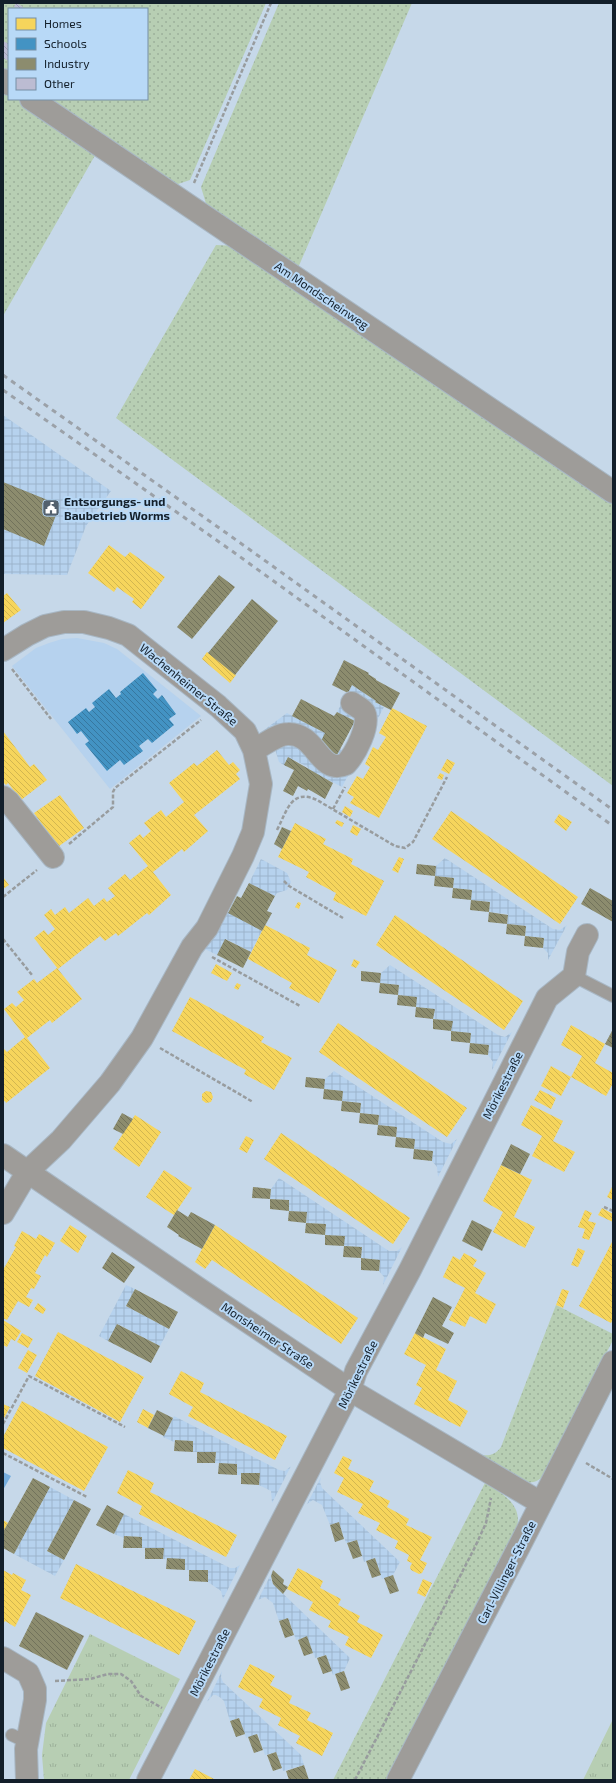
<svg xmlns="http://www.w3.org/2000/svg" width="616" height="1783" font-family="'Exo 2',sans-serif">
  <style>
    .built { fill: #b6d2ee }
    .industrial { fill: url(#industrial-grid) }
    .grass { fill: url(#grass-dots) }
    .park { fill: url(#park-tufts) }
    .water { fill: #76aede }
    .homes { fill: url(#homes-back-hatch) }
    .schools { fill: url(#schools-back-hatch) }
    .industry { fill: url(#industry-back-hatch) }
    .building { fill: url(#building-back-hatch) }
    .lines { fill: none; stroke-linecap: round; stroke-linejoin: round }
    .lane-casing { stroke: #a8b7c4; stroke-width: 14 }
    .street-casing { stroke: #a8b7c4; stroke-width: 24 }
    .path { stroke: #989c9e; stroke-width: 2.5; stroke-dasharray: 4 2; stroke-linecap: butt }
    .lane { stroke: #9e9c99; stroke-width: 12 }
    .street { stroke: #9e9c99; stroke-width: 22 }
    .rail { stroke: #9ba1a8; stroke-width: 3; stroke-dasharray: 5 5; stroke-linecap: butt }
    .labels { text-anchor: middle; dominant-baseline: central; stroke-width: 4; stroke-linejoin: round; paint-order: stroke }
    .street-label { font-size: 12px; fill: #131f2a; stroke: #b8d9f7 }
    .poi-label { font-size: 12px; font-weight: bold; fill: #131f2a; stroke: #b8d9f7; text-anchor: start }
  </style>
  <defs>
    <pattern id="industrial-grid" width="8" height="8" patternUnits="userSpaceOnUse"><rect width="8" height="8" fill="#b6d2ee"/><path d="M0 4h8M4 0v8" fill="none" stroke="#9cb4cc"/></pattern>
    <pattern id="grass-dots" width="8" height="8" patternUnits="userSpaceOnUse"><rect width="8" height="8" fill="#b7ceb3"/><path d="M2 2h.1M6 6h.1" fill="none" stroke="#9cb09a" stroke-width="1.8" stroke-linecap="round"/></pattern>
    <pattern id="park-tufts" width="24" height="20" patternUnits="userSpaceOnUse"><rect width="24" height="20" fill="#b7ceb3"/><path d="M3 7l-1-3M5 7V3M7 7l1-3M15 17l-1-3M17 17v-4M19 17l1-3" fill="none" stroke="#9cb09a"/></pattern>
    <pattern id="homes-back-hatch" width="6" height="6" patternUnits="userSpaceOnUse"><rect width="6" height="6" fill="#f6d55c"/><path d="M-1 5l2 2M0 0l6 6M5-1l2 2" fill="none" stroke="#d2b650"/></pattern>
    <pattern id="schools-back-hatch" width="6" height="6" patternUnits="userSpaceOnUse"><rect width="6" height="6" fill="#4393c3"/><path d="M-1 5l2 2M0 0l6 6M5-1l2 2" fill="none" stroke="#37779f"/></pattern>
    <pattern id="industry-back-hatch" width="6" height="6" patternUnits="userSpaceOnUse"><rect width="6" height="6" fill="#8c8c6e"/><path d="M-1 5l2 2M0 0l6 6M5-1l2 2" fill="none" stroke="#71725b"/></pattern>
    <pattern id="building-back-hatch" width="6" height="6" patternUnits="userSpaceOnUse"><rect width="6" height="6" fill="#bcbcd2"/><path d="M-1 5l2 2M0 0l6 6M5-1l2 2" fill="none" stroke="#a1a1b4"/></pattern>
  </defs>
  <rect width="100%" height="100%" fill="#c6d8e9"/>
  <path class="built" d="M 77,638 L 104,643 L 117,649 L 201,716 L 110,789 L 12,666 L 36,648 L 49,643 L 62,639 Z"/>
  <path class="industrial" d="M 3,415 L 111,491 L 86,526 L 67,575 L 3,574 Z
    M 352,685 L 376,701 L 375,702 L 384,707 L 342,787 L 307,769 L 308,767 L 288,757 L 284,765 L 279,762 L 274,746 L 264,730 L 287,713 L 325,733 L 340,749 L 346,752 L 358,730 L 355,721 L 337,712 Z
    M 445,858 L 553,929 L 560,930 L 567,925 L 548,960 L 548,953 L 543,948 L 544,938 L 525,936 L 526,926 L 507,924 L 508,914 L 489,912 L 490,902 L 471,900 L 472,890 L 453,888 L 454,878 L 435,876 L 436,866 Z
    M 261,859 L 287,873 L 291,882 L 287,890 L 277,893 L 275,896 L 249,883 Z
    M 225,911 L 262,931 L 251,952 L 226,939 L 217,955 L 205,949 Z
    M 390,965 L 498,1035 L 505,1037 L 512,1032 L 492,1070 L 493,1062 L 488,1055 L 489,1045 L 470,1043 L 471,1033 L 451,1031 L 452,1021 L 433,1019 L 435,1009 L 416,1007 L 416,997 L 398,995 L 399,985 L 380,983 L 381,973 Z
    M 334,1071 L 443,1142 L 451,1144 L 457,1139 L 438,1177 L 437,1167 L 432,1161 L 433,1151 L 414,1149 L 415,1139 L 396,1137 L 397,1127 L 378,1125 L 379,1115 L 360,1113 L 361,1103 L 342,1101 L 343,1091 L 324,1089 L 325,1079 Z
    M 279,1178 L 389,1251 L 397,1251 L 402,1247 L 383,1285 L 384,1277 L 379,1271 L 380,1260 L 361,1258 L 362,1247 L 344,1246 L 344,1236 L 325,1235 L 326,1224 L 306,1223 L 307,1212 L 289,1211 L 289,1200 L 270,1199 L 271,1189 Z
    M 126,1285 L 135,1289 L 126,1306 L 169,1329 L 160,1346 L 118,1324 L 108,1341 L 99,1336 Z
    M 174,1416 L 279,1470 L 285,1471 L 291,1466 L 272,1503 L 271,1491 L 259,1485 L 260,1473 L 241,1473 L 241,1475 L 237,1475 L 237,1464 L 215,1463 L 216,1452 L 193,1452 L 193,1441 L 175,1440 L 174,1442 L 163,1437 Z
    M 321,1477 L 320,1482 L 322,1488 L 400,1562 L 393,1575 L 382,1579 L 375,1558 L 364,1562 L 357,1540 L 346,1543 L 339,1522 L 330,1525 L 322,1505 L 313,1500 L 307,1504 Z
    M 50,1487 L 74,1500 L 47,1551 L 64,1560 L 55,1576 L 14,1554 Z
    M 124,1514 L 230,1568 L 235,1568 L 240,1565 L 223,1599 L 221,1591 L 208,1582 L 208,1570 L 185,1570 L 185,1559 L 163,1559 L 164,1548 L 142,1548 L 142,1537 L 124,1536 L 124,1538 L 114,1534 Z
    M 272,1572 L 271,1580 L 273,1584 L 350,1658 L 344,1671 L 333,1675 L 326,1655 L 315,1658 L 307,1637 L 296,1640 L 288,1618 L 279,1621 L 273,1603 L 265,1597 L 258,1600 Z
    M 222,1671 L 221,1677 L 223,1682 L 301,1755 L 304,1765 L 283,1771 L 276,1752 L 265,1755 L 258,1734 L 246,1738 L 239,1718 L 230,1721 L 224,1701 L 221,1698 L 216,1695 L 213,1695 L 207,1702 Z"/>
  <path class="grass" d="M 3,3 L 266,3 L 190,180 L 175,185 L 47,99 L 147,99 L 147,9 L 9,9 L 9,73 L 3,69 Z
    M 279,3 L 412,3 L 298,268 L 207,207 L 201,187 Z
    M 3,89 L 9,93 L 9,99 L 18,99 L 97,152 L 3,316 Z
    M 216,245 L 237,246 L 613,501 L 613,786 L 116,418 Z
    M 556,1305 L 613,1334 L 613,1340 L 546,1472 C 541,1480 534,1484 525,1482 L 480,1455 C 490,1456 495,1455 501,1447 Z
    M 485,1483 C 504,1494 526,1507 515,1533 C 513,1539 508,1544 505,1549 L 389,1780 L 333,1780 Z"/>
  <path class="park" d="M 90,1634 L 180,1679 L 129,1780 L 44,1780 L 42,1755 L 46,1723 Z
    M 613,1719 L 613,1780 L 583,1780 Z"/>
  <path class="water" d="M 3,1472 L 11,1476 L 3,1490 Z"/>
  <path class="homes" d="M 109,545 L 125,557 L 130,552 L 165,577 L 141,609 L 132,602 L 134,599 L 117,587 L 114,592 L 88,573 Z
    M 7,593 L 21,610 L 3,623 L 3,596 Z
    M 207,652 L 236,675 L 230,683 L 202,659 Z
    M 392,708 L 427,726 L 379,818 L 350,803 L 354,797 L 347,793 L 357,776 L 363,779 L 370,767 L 365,764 L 373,747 L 378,750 L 386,737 L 379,733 Z
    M 3,731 L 30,767 L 34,764 L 47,780 L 21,800 L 8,783 L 6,785 L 3,782 Z
    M 217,750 L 229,765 L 233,762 L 240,770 L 236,774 L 240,779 L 194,815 L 208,831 L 184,852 L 182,849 L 153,872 L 171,895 L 149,915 L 147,913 L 118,936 L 116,933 L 105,941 L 100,936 L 58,969 L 34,938 L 44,930 L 48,935 L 55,929 L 44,915 L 51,909 L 55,915 L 65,907 L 69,913 L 88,898 L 94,906 L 104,898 L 107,902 L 115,896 L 108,888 L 125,874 L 130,880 L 148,866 L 129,843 L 140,834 L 143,838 L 151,831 L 144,823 L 161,810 L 166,817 L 184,802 L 169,783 L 194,763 L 197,766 Z
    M 447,759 L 455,763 L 449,774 L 441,770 Z
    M 440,773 L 444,775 L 442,780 L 437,778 Z
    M 60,795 L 84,828 L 55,849 L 44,834 L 47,831 L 34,813 Z
    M 345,806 L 353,811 L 350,817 L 342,812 Z
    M 451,811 L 578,897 L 560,924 L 432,839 Z
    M 559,814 L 572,822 L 566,831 L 554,822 Z
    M 337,820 L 344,823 L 342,827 L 335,823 Z
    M 295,823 L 326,839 L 323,844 L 353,859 L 351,864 L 384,881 L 366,916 L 333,900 L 336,893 L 306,877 L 309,872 L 278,857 Z
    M 353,825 L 361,829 L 357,836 L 350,832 Z
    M 399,857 L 404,859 L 398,873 L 392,870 Z
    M 3,877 L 9,885 L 3,889 Z
    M 298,902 L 301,903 L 299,909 L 295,907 Z
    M 395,915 L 523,1001 L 504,1030 L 376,945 Z
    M 265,925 L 310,948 L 307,955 L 337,970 L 319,1003 L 289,988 L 292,983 L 248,959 Z
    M 354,959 L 360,962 L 356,968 L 351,966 Z
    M 216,964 L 232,973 L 227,981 L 211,973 Z
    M 57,968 L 82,999 L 52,1023 L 50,1020 L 27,1038 L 50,1068 L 6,1103 L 5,1101 L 3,1102 L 3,1048 L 7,1052 L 25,1037 L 4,1009 L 12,1003 L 16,1007 L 24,1000 L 17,992 L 34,979 L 37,983 Z
    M 237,983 L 241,985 L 238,990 L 234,988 Z
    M 190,997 L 264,1037 L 261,1042 L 292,1058 L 274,1090 L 244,1074 L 246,1070 L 172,1031 Z
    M 338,1023 L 467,1108 L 447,1137 L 319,1052 Z
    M 571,1025 L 605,1044 L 595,1063 L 613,1073 L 613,1083 L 606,1096 L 571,1077 L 582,1056 L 561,1045 Z
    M 551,1066 L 571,1077 L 561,1096 L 541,1086 Z
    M 540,1090 L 556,1098 L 551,1109 L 534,1100 Z
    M 206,1091 L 211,1092 L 213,1097 L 211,1102 L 206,1103 L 202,1100 L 202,1094 Z
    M 531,1105 L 563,1121 L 553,1141 L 575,1152 L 564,1172 L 532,1156 L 542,1136 L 521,1125 Z
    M 135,1115 L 161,1132 L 139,1167 L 113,1149 Z
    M 281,1133 L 410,1218 L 393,1244 L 264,1159 Z
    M 246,1136 L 254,1140 L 247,1153 L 239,1149 Z
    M 501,1165 L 532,1180 L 514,1217 L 535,1227 L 525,1248 L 493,1232 L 503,1212 L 483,1201 Z
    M 164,1170 L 192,1188 L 174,1215 L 146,1197 Z
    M 613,1185 L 613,1200 L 607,1197 Z
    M 602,1208 L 613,1214 L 613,1222 L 598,1215 Z
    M 585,1210 L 592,1213 L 588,1221 L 596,1223 L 589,1240 L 582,1238 L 585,1229 L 578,1227 Z
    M 70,1225 L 87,1236 L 78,1253 L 60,1241 Z
    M 215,1225 L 358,1318 L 341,1344 L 212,1260 L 205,1269 L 195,1262 Z
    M 22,1231 L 36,1239 L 39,1234 L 55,1243 L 47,1257 L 45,1255 L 35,1273 L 41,1276 L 34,1289 L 31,1288 L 26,1297 L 33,1300 L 29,1307 L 18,1301 L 7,1320 L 3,1318 L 3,1270 L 16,1247 L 14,1246 Z
    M 613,1240 L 613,1319 L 611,1323 L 579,1306 Z
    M 578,1248 L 585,1251 L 578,1267 L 571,1265 Z
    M 464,1253 L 477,1260 L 473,1266 L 486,1273 L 475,1293 L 496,1304 L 486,1324 L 470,1316 L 465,1327 L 449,1320 L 465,1288 L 443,1277 L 453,1256 L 460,1260 Z
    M 562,1289 L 569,1291 L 563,1308 L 556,1305 Z
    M 38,1303 L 46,1309 L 43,1314 L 34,1309 Z
    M 3,1320 L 21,1331 L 15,1341 L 11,1339 L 7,1347 L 3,1345 Z
    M 58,1332 L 144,1377 L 120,1422 L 35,1376 Z
    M 22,1333 L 33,1339 L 28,1348 L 17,1342 Z
    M 415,1333 L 446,1349 L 436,1370 L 457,1381 L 448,1400 L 468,1411 L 460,1427 L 414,1404 L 422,1388 L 416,1385 L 426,1365 L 404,1354 Z
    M 28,1350 L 37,1355 L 27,1373 L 18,1368 Z
    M 181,1371 L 204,1383 L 200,1392 L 287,1436 L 275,1460 L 188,1416 L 193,1407 L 169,1394 Z
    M 22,1401 L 108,1447 L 84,1491 L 3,1448 L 3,1437 Z
    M 3,1404 L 10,1407 L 3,1420 Z
    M 143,1409 L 154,1415 L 148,1428 L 137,1422 Z
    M 343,1456 L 352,1460 L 348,1469 L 374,1481 L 369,1491 L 390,1501 L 387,1507 L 409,1519 L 406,1525 L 432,1537 L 420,1560 L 427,1563 L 422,1573 L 419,1574 L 411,1570 L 410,1567 L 412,1563 L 407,1561 L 409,1555 L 395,1548 L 398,1541 L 376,1530 L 380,1523 L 358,1513 L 363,1504 L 337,1492 L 344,1478 L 334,1473 Z
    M 128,1470 L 154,1483 L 150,1492 L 237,1535 L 226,1557 L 139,1514 L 142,1506 L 117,1493 Z
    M 3,1520 L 8,1523 L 3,1532 Z
    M 76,1564 L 196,1621 L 179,1655 L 60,1598 Z
    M 298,1568 L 323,1581 L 320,1588 L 341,1599 L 338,1605 L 360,1616 L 357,1622 L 383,1635 L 371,1658 L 345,1645 L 349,1637 L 328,1627 L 331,1621 L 309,1610 L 313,1602 L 287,1589 Z
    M 3,1570 L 12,1575 L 13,1573 L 26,1580 L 21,1590 L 31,1595 L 15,1627 L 5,1621 L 3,1624 Z
    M 423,1579 L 432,1583 L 425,1597 L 417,1593 Z
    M 250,1664 L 275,1676 L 270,1685 L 292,1696 L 289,1703 L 311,1713 L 307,1720 L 333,1733 L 322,1756 L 296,1743 L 300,1736 L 278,1725 L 281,1718 L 259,1707 L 263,1699 L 238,1687 Z
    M 195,1769 L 216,1780 L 189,1780 Z"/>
  <path class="schools" d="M 143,673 L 157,690 L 153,694 L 158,699 L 162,695 L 176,714 L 169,719 L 174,725 L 152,743 L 148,739 L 139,746 L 143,751 L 124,765 L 120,760 L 107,771 L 85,744 L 89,741 L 81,731 L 77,734 L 68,722 L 86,708 L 89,712 L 95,707 L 92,703 L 109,689 L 116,698 L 121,694 L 120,692 Z"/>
  <path class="industry" d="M 3,482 L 60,505 L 44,546 L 3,529 Z
    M 219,575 L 235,587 L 192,639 L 177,627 Z
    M 252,599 L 278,621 L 235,675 L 208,653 Z
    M 344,660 L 369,673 L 368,674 L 376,679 L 376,680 L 400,693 L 391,710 L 375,702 L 376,701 L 352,685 L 348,693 L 332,685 Z
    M 301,699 L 334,716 L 337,712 L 355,721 L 337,755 L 319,745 L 325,733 L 292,716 Z
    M 288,757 L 333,783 L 325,799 L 308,789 L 307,791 L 298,786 L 293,796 L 283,791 L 294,770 L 284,765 Z
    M 282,827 L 291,831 L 282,849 L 274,844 Z
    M 417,864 L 436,866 L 435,876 L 416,874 Z
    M 435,876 L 454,878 L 453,888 L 434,886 Z
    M 249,883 L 275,896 L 267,911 L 272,913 L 262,931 L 228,913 L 237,896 L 241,898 Z
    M 453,888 L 472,890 L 471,900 L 452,898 Z
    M 590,888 L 613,901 L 613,922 L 581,904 Z
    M 471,900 L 490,902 L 489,912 L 508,915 L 507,924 L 488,922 L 489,912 L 470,910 Z
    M 507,924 L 526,926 L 525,936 L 506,934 Z
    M 525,936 L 544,938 L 543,948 L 524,946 Z
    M 225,939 L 251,952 L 243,968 L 217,955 Z
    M 361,971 L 381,973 L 380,983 L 361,981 Z
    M 380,983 L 399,985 L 398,995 L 417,997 L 416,1007 L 397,1005 L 398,995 L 379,993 Z
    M 416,1007 L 435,1009 L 433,1019 L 415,1017 Z
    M 433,1019 L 453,1021 L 451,1031 L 471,1033 L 470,1043 L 489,1045 L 488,1055 L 469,1053 L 470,1043 L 451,1041 L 451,1031 L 433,1029 Z
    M 613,1029 L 613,1048 L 605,1044 Z
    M 306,1077 L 325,1079 L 324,1089 L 305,1087 Z
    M 324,1089 L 343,1091 L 342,1101 L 361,1103 L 360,1113 L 379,1115 L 378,1125 L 359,1123 L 360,1113 L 341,1111 L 342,1101 L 323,1099 Z
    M 122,1113 L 133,1119 L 123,1134 L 113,1129 Z
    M 378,1125 L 397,1127 L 396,1137 L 377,1135 Z
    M 396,1137 L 415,1139 L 414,1149 L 395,1147 Z
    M 511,1144 L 530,1154 L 520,1174 L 501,1165 Z
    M 414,1149 L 433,1151 L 432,1161 L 413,1159 Z
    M 253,1187 L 271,1189 L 270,1199 L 289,1200 L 289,1211 L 270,1209 L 270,1199 L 252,1198 Z
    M 177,1210 L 188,1217 L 191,1212 L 215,1225 L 202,1249 L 178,1236 L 179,1235 L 167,1227 Z
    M 289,1211 L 307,1212 L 306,1223 L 326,1224 L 325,1235 L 305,1233 L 306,1223 L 288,1221 Z
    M 472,1220 L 492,1230 L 482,1251 L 462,1241 Z
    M 325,1235 L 345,1236 L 344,1246 L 325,1245 Z
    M 344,1246 L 362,1247 L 361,1258 L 380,1260 L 379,1271 L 361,1270 L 361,1258 L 343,1257 Z
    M 112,1252 L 135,1267 L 124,1283 L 102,1268 Z
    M 135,1289 L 178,1312 L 169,1329 L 126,1306 Z
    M 433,1297 L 452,1307 L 442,1326 L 454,1333 L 448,1344 L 425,1333 L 423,1338 L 415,1333 Z
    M 117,1324 L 160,1346 L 151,1363 L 108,1341 Z
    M 157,1410 L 173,1418 L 164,1436 L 148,1428 Z
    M 175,1440 L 193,1441 L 193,1452 L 174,1451 Z
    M 197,1452 L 216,1452 L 215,1463 L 197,1463 Z
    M 219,1463 L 237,1464 L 237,1475 L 218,1474 Z
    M 241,1473 L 260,1473 L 259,1485 L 241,1484 Z
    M 33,1478 L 50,1487 L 14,1554 L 3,1548 L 3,1532 Z
    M 74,1500 L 91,1509 L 64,1560 L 47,1551 Z
    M 107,1505 L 124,1514 L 114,1534 L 96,1525 Z
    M 339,1522 L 344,1539 L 335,1542 L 330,1525 Z
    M 124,1536 L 142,1537 L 142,1548 L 123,1548 Z
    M 357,1540 L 362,1556 L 353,1559 L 347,1543 Z
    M 145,1548 L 164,1548 L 163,1559 L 145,1559 Z
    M 167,1558 L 185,1559 L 185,1570 L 166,1569 Z
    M 375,1558 L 381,1575 L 372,1578 L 366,1561 Z
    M 189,1570 L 208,1570 L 208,1582 L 189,1581 Z
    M 273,1570 L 284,1580 L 283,1584 L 288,1587 L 283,1594 L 273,1584 L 271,1576 Z
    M 393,1575 L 399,1591 L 390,1594 L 384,1578 Z
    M 36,1612 L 84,1636 L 67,1670 L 19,1646 Z
    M 288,1618 L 294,1635 L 285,1638 L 279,1621 Z
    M 307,1636 L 313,1653 L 304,1656 L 298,1640 Z
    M 326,1655 L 332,1671 L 323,1674 L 317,1658 Z
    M 344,1671 L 350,1688 L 341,1691 L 335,1674 Z
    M 239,1718 L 245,1734 L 236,1737 L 230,1721 Z
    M 257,1734 L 263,1750 L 254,1753 L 248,1737 Z
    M 276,1752 L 282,1768 L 273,1771 L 267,1755 Z
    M 304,1765 L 309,1780 L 289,1780 L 286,1771 Z"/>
  <path class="building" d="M 16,3 L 23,7 L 22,9 L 14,7 Z
    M 3,41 L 9,44 L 9,61 L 3,58 Z"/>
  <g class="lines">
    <defs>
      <path id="lane" d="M 574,976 L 613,996
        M 12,1735 L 27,1742"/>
      <path id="street" d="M 3,80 L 9,84
        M 31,99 L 613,492
        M 3,650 L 27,635 L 45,626 L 64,622 L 84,622 L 109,628 L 128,635 L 218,706 L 245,731 L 254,750 L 261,784 L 253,832 L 243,856 L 207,928 L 192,947 L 142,1038 L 110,1083 L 61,1140 L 28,1171 L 3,1213
        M 254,750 C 264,745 277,734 288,734 C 317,733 319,776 346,764 C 355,754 371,725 364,712 C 361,708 356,706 352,703
        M 3,797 L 9,802 L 53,857
        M 3,1155 L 199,1289 L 350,1390 L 541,1503
        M 3,1658 L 28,1673 L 35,1689 L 35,1700 L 26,1749 L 27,1780
        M 148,1780 L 350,1390 L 356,1371 L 410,1270 L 547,998 L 574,976 L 578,952 L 587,935
        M 398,1780 L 522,1541 L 613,1362"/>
    </defs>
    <use href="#lane" class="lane-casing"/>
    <use href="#street" class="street-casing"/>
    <path class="path" d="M 194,183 L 271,3
      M 12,669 L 51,719
      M 333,809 L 345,787
      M 277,830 C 287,811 291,788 317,800 L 395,846 L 405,848 L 413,842 L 447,777
      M 69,844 L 113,807 L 113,792 L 115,788 L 201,720
      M 284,881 L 289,886 L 343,918
      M 3,897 L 37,870
      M 3,939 L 32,975
      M 212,957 L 300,1006
      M 160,1048 L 253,1102
      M 604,1207 L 613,1211
      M 3,1424 L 29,1376 L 125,1427
      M 3,1453 L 87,1497
      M 586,1463 L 613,1479
      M 55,1681 L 90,1679 L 108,1674 L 121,1674 L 131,1681 L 141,1696 L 162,1708
      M 355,1780 L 475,1547 L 486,1523 L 491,1498"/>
    <use href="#lane" class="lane"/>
    <use href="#street" class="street"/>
    <path class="rail" d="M 3,375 L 239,542 L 613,810
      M 3,390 L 232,551 L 613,826"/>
  </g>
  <defs>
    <symbol id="civic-square" viewBox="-11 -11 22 22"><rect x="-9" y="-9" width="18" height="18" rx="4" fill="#52606d" stroke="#b8d9f7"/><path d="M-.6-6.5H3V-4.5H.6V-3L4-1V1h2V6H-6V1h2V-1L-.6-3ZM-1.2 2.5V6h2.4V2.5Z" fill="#fff"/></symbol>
  </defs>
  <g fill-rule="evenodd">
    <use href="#civic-square" x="41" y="498" width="20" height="20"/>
  </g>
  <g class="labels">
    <g class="street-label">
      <text transform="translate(322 295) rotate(34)">Am Mondscheinweg</text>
      <text transform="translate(189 684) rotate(39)">Wachenheimer Straße</text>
      <text transform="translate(502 1085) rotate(-63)">Mörikestraße</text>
      <text transform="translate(268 1335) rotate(34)">Monsheimer Straße</text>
      <text transform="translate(357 1374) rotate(-64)">Mörikestraße</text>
      <text transform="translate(506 1572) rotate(-63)">Carl-Villinger-Straße</text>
      <text transform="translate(209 1662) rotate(-63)">Mörikestraße</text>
    </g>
    <g class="poi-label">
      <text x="64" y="501">Entsorgungs- und<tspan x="64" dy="14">Baubetrieb Worms</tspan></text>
    </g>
  </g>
  <rect width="616" height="1783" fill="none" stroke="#131f2a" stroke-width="8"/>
  <rect x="8" y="8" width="140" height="92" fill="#b8d9f7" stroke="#768fa5"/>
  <rect x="16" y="18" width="20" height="12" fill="#f6d55c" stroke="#768fa5"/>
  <text x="44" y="28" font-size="12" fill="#131f2a">Homes</text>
  <rect x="16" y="38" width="20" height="12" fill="#4393c3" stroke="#768fa5"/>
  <text x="44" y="48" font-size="12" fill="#131f2a">Schools</text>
  <rect x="16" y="58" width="20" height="12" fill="#8c8c6e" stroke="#768fa5"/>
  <text x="44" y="68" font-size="12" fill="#131f2a">Industry</text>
  <rect x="16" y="78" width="20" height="12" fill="#bcbcd2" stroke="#768fa5"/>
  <text x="44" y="88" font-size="12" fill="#131f2a">Other</text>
</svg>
